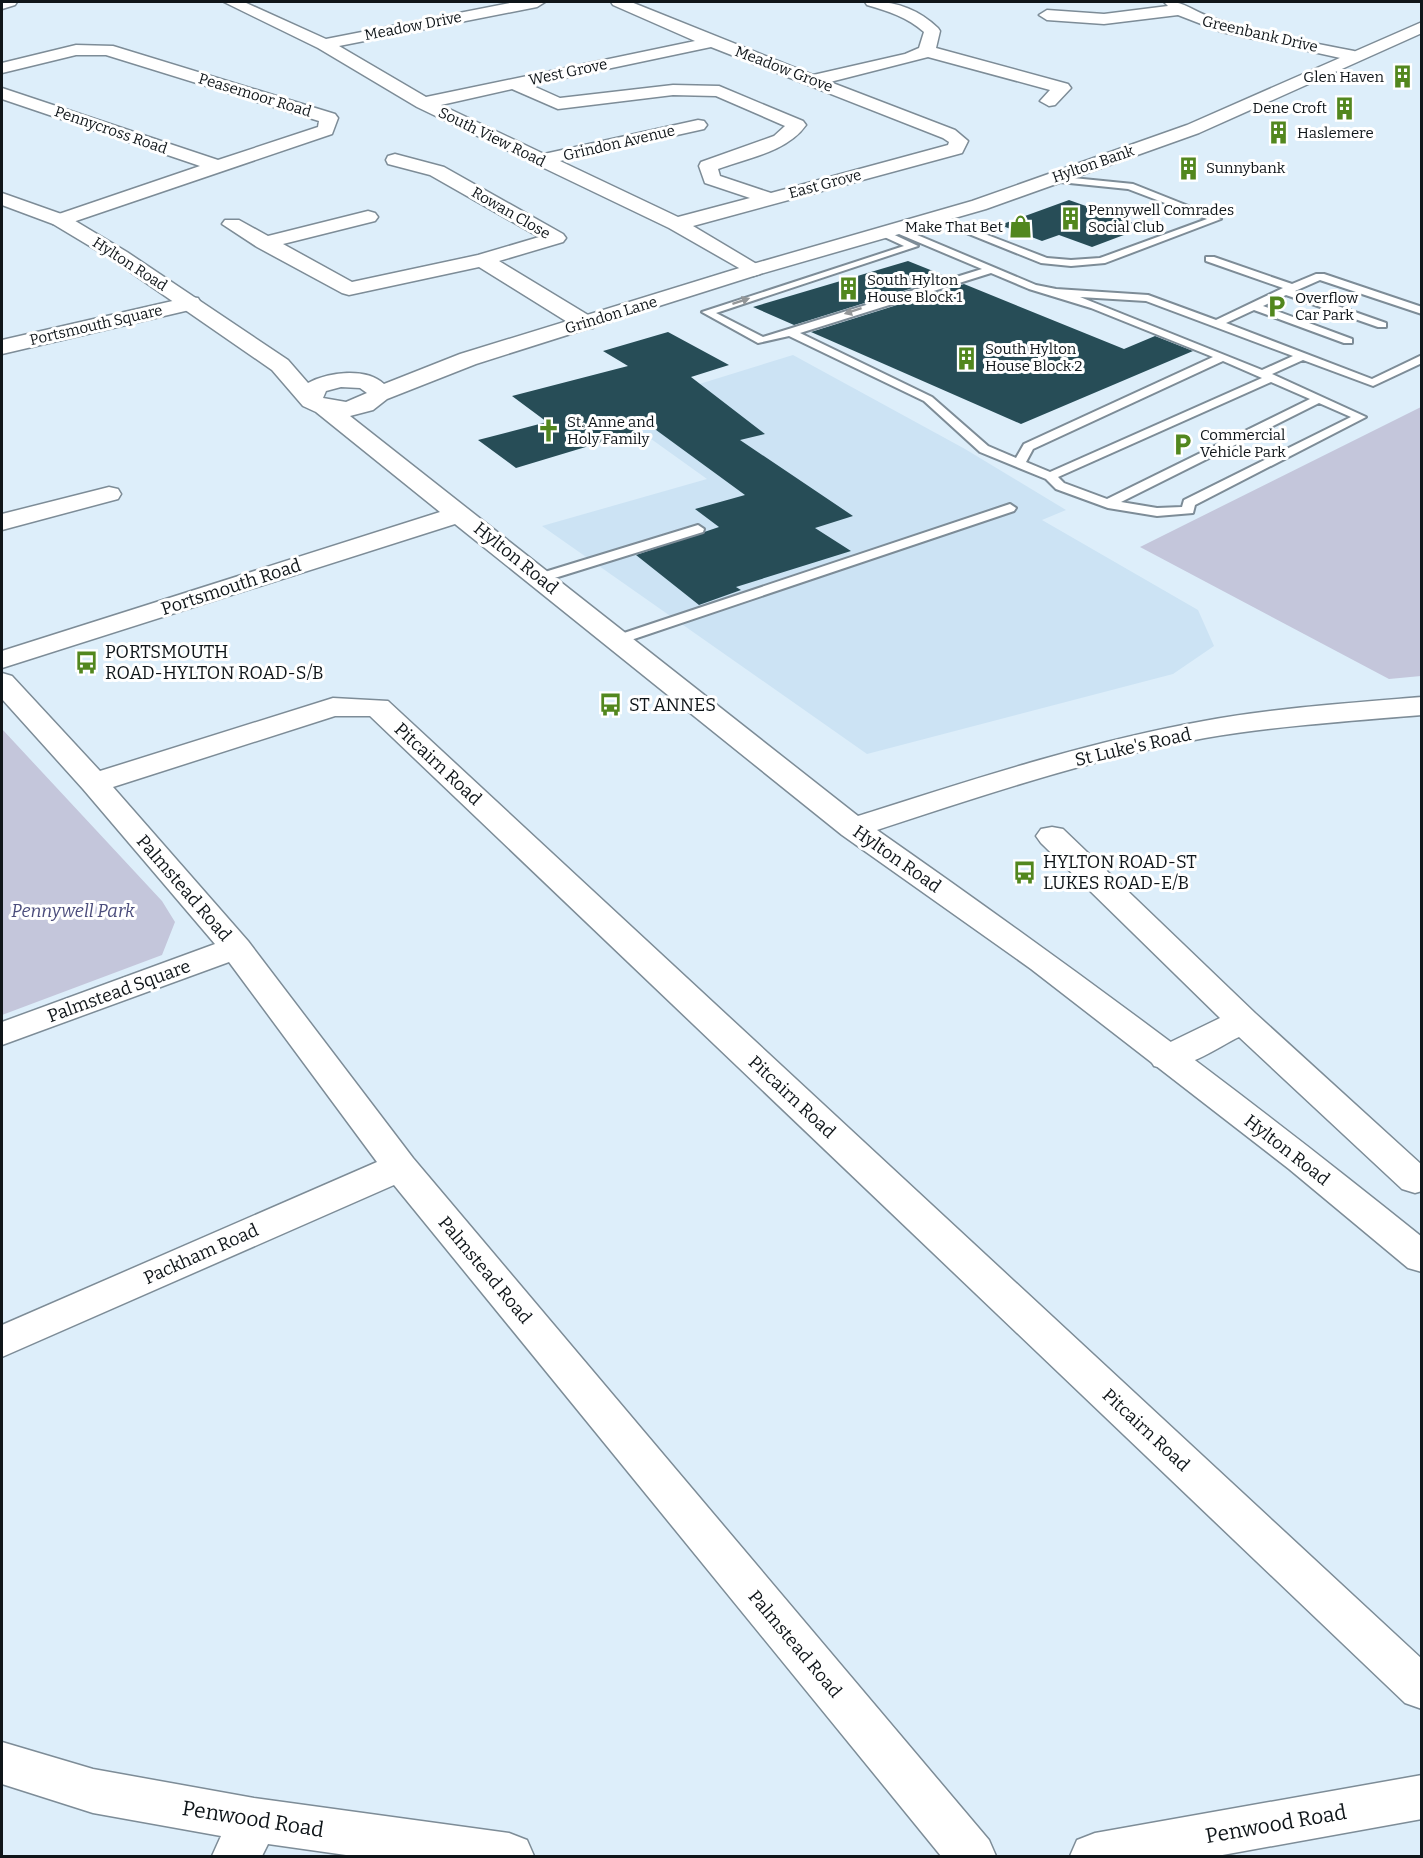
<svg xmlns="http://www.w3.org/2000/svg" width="1423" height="1858" font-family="Bitter,serif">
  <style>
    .built { fill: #cce3f4 }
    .green { fill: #c4c6db }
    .building { fill: #274d57 }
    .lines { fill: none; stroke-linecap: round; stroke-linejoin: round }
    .service-casing { stroke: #7d8c97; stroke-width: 4 }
    .minor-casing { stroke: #7d8c97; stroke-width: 3 }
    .tertiary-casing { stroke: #7d8c97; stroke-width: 3 }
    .service { fill: #fff; fill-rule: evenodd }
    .minor { fill: #fff; fill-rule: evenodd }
    .tertiary { fill: #fff; fill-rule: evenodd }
    .oneway { fill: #939698 }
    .labels { text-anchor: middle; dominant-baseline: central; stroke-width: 6; stroke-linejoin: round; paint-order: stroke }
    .far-street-label { font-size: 15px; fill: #0f1519; stroke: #fff }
    .far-poi-label { font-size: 15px; fill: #0f1519; stroke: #fff; text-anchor: start }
    .street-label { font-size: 18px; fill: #0f1519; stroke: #fff }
    .poi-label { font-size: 18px; fill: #0f1519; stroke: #fff; text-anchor: start }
    .park-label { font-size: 18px; font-style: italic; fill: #4b4d7c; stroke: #fff }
    .near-street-label { font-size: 21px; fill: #0f1519; stroke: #fff }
  </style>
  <rect width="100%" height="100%" fill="#ddeefa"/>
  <path class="built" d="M 793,355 L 965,449 L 1066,510 L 1042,520 L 1198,610 L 1214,646 L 1173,674 L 867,754 L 542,526 L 707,479 L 612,411 Z"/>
  <path class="green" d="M 1421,407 L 1421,676 L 1389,679 L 1140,547 Z
    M 2,729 L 162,901 L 175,922 L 162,955 L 2,1015 Z"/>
  <path class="building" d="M 1069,200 L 1145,227 L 1092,247 L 1059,235 L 1042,241 L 1000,225 Z
    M 908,261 L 948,277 L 794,325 L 753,307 Z
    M 964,284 L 1124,349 L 1155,336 L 1193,351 L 1021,424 L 811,332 Z
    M 668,332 L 729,365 L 691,377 L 765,434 L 740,440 L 853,516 L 815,528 L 851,551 L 736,587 L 741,590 L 699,605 L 636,555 L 719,527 L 695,509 L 745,495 L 652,427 L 516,468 L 478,440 L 547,422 L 512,396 L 628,366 L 603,351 Z"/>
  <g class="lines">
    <defs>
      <path id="service" d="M 1053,176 L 1133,184 L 1221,219 L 1105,263 L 1071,266 L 1041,263 L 929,218 L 938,216 L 1047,258 L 1071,260 L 1100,258 L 1207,219 L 1128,189 L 1050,181 L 1050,177 Z
        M 903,229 L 1036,285 L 1056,289 L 1148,295 L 1216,320 L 1283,288 L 1206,261 L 1206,257 L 1214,257 L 1292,284 L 1316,274 L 1324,274 L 1422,307 L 1422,314 L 1320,280 L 1295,291 L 1386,323 L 1386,327 L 1378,327 L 1286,295 L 1263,306 L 1352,339 L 1352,343 L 1344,343 L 1254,310 L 1226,323 L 1372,379 L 1422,355 L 1422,363 L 1373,386 L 1303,360 L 1272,374 L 1366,417 L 1195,505 L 1193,513 L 1157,516 L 1108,508 L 1056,489 L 1046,479 L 980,452 L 924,401 L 789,336 L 758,343 L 702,312 L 904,246 L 880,235 L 880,231 L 884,230 L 918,246 L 716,313 L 763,337 L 982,269 L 899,234 L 898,232 ZM 991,273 L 1029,289 L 1091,308 L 1213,357 L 1024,444 L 1016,458 L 988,446 L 932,397 L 800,333 ZM 1080,297 L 1146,301 L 1293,356 L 1262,370 ZM 1223,361 L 1262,378 L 1050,472 L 1026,462 L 1033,449 ZM 1271,382 L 1310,399 L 1107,499 L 1064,483 L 1058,477 ZM 1319,403 L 1351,417 L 1184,500 L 1182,507 L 1157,508 L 1121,502 Z
        M 1010,504 L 1016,508 L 1014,511 L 622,643 L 617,644 L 610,640 L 612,637 Z
        M 698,525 L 704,529 L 703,532 L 545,581 L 540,582 L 533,578 L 535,575 Z"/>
      <path id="minor" d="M 2,2 L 17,2 L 15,5 L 2,9 Z
        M 224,2 L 244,2 L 326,39 L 515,2 L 545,2 L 537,7 L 339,46 L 426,97 L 695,41 L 613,5 L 611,2 L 631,2 L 813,75 L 905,54 L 919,48 L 924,32 C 907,17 888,11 867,5 L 865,2 C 893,0 917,8 938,28 L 940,31 L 936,48 L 1068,84 L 1071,88 L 1055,105 L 1049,106 L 1040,101 L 1050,90 L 928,57 L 830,82 L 955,130 L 968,141 L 962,153 L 693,226 L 760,266 L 763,270 L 760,274 L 753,276 L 669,228 L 417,107 L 318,48 ZM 711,47 L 943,138 L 949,142 L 948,145 L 771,193 L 720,176 L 718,169 C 748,158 787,152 806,125 L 803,121 L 719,86 L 673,85 L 560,98 L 531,85 ZM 512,89 L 558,109 L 673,95 L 716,96 L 785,126 L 774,136 L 701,162 L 699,166 L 705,183 L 750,198 L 678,217 L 560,161 L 704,129 L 707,125 L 704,121 L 698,120 L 544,154 L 441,105 Z
        M 1164,2 C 1182,0 1193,11 1210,17 C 1256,34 1306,41 1354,51 L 1362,56 L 1354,61 L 1222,32 L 1178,15 L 1104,24 L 1047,20 L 1039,15 L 1047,10 L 1104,14 L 1168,6 Z
        M 76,45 L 113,46 L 335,114 L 338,118 L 332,134 L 67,224 L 53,224 L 50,220 L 53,216 L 200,166 L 2,99 L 2,88 L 218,160 L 318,127 L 319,121 L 106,55 L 76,55 L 2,73 L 2,63 Z
        M 395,154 L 444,167 L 563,234 L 566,238 L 563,242 L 499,261 L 593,318 L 596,323 L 593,328 L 577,328 L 479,267 L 349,295 L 342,293 L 257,247 L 222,224 L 225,220 L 239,220 L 268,236 L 368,211 L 375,213 L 378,217 L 375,221 L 283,244 L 352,282 L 478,255 L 539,237 L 430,175 L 388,164 L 386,160 L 388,156 Z
        M 190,297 L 198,298 L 201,303 L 198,308 L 2,354 L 2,340 Z
        M 109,487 L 118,489 L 121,494 L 118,499 L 2,530 L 2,514 Z
        M 2,673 L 12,676 L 100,771 L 333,698 L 388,701 L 1422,1659 L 1422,1709 L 1405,1703 L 370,716 L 335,716 L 113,787 L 248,941 L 413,1158 L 989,1840 L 996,1856 L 941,1856 L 394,1185 L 2,1357 L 2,1325 L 377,1162 L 229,962 L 2,1045 L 2,1022 L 215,944 L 83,789 L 2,699 Z
        M 1052,827 L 1063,829 L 1255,1013 L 1422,1165 L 1422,1191 L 1415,1193 L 1402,1189 L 1239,1037 C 1214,1049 1182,1074 1154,1066 L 1149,1058 L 1154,1050 L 1220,1018 L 1041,843 L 1036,836 L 1041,829 Z
        M 2,1742 L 93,1769 L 254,1798 L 509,1833 L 527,1840 L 534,1856 L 353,1856 L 268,1844 L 262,1856 L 212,1856 L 221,1836 L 93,1813 L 2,1784 Z
        M 1422,1775 L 1422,1819 L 1217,1856 L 1070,1856 L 1077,1840 L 1095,1833 Z"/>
      <path id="tertiary" d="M 1422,22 L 1422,33 L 1199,133 L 986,209 L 760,274 L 476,364 L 387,399 L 373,410 L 350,416 L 858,816 C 971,780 1087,742 1204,721 C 1276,708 1349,703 1422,697 L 1422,715 C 1349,721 1276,726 1205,738 C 1093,758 984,795 877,830 C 1063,960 1245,1094 1422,1237 L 1422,1272 L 1408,1268 L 1289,1169 L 1031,969 L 842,835 L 455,524 L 2,668 L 2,651 L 440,512 L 316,412 L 303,406 L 272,370 L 113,260 L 53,224 L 2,205 L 2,193 L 67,216 L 127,252 L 288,360 L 308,383 C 328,372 366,367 384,384 L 460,354 L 746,266 L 972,201 L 1187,125 ZM 341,387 L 360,388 L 367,393 L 346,402 L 323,398 L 326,391 Z"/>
    </defs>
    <use href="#service" class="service-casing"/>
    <use href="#minor" class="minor-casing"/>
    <use href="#tertiary" class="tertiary-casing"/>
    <use href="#service" class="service"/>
    <use href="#minor" class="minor"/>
    <use href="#tertiary" class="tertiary"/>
  </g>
  <defs><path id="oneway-solid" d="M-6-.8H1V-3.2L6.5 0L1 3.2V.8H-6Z" transform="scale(1.5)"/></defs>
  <g class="oneway">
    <use href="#oneway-solid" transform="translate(741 301) rotate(-18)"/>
    <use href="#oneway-solid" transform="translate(853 311) rotate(162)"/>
  </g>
  <defs>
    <symbol id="building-bare" viewBox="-9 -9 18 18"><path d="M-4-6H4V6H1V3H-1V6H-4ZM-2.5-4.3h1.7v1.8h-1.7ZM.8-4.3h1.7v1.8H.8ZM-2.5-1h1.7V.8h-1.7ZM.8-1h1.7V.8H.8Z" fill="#52871e" stroke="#fff" stroke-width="2.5" paint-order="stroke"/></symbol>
    <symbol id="shop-bare" viewBox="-9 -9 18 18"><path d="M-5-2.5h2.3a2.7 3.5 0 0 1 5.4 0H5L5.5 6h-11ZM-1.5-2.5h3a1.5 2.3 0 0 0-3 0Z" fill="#52871e" stroke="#fff" stroke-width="2.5" paint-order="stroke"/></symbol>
    <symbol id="parking-bare" viewBox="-9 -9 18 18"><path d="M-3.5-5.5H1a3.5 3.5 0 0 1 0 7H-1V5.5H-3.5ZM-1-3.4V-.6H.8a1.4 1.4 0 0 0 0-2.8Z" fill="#52871e" stroke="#fff" stroke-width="2.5" paint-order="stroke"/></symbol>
    <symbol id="church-bare" viewBox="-9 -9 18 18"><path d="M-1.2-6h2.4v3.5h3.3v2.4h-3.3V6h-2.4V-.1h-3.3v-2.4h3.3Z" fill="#52871e" stroke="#fff" stroke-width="2.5" paint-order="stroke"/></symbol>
    <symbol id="bus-bare" viewBox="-9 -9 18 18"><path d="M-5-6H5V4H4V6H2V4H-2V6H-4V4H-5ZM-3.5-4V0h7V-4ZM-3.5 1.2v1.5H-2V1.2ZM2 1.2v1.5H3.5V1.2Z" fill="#52871e" stroke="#fff" stroke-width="2.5" paint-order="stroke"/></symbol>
  </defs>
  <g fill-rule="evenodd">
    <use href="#building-bare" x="1386" y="60" width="33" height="33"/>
    <use href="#building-bare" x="1328" y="92" width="33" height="33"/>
    <use href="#building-bare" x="1262" y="116" width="33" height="33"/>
    <use href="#building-bare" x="1172" y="152" width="33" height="33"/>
    <use href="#building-bare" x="1054" y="202" width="33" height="33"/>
    <use href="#shop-bare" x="1004" y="210" width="33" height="33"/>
    <use href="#building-bare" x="832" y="272" width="33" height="33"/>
    <use href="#parking-bare" x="1260" y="290" width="33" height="33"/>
    <use href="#building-bare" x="950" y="342" width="33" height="33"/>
    <use href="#church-bare" x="532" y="414" width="33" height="33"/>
    <use href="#parking-bare" x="1166" y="428" width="33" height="33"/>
    <use href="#bus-bare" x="70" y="646" width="33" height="33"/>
    <use href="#bus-bare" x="594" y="688" width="33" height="33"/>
    <use href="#bus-bare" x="1008" y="856" width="33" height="33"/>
  </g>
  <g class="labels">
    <g class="far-street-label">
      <text transform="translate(413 26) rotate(-11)">Meadow Drive</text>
      <text transform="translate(1260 34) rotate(13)">Greenbank Drive</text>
      <text transform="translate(784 69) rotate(21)">Meadow Grove</text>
      <text transform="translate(568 72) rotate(-12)">West Grove</text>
      <text transform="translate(255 95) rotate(17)">Peasemoor Road</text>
      <text transform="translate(111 130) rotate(19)">Pennycross Road</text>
      <text transform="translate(492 137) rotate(26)">South View Road</text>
      <text transform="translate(619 143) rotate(-13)">Grindon Avenue</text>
      <text transform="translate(1093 164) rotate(-19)">Hylton Bank</text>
      <text transform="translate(825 184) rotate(-15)">East Grove</text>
      <text transform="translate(511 213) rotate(30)">Rowan Close</text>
      <text transform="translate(130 264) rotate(33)">Hylton Road</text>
      <text transform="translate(611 315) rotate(-17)">Grindon Lane</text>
      <text transform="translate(96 325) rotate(-13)">Portsmouth Square</text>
    </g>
    <g class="far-poi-label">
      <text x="1384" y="77" text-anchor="end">Glen Haven</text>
      <text x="1327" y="108" text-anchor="end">Dene Croft</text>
      <text x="1297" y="133">Haslemere</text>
      <text x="1206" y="168">Sunnybank</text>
      <text x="1088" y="210">Pennywell Comrades<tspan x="1088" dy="17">Social Club</tspan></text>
      <text x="1003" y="227" text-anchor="end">Make That Bet</text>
      <text x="867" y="280">South Hylton<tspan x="867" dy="17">House Block 1</tspan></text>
      <text x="1295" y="298">Overflow<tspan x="1295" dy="17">Car Park</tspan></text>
      <text x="985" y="349">South Hylton<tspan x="985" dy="17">House Block 2</tspan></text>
      <text x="567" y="422">St. Anne and<tspan x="567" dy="17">Holy Family</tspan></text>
      <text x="1200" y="435">Commercial<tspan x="1200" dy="17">Vehicle Park</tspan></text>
    </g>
    <g class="street-label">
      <text transform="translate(516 558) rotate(39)">Hylton Road</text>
      <text transform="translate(231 587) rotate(-18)">Portsmouth Road</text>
      <text transform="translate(1133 747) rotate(-13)">St Luke's Road</text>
      <text transform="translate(438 764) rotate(43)">Pitcairn Road</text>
      <text transform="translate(897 859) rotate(35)">Hylton Road</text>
      <text transform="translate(184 888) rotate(49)">Palmstead Road</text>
      <text transform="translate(119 991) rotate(-20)">Palmstead Square</text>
      <text transform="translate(792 1097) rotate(43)">Pitcairn Road</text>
      <text transform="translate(1287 1150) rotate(38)">Hylton Road</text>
      <text transform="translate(201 1254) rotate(-24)">Packham Road</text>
      <text transform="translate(485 1270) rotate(50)">Palmstead Road</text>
      <text transform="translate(1146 1430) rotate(43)">Pitcairn Road</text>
      <text transform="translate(795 1644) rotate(50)">Palmstead Road</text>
    </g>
    <g class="poi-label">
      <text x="105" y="652">PORTSMOUTH<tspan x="105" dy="21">ROAD-HYLTON ROAD-S/B</tspan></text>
      <text x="629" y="705">ST ANNES</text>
      <text x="1043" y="862">HYLTON ROAD-ST<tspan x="1043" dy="21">LUKES ROAD-E/B</tspan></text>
    </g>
    <g class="park-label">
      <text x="73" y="911">Pennywell Park</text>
    </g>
    <g class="near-street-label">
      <text transform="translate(253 1819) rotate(9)">Penwood Road</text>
      <text transform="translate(1276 1824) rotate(-10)">Penwood Road</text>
    </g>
  </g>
  <rect width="1423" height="1858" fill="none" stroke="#0f1519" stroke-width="6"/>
</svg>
